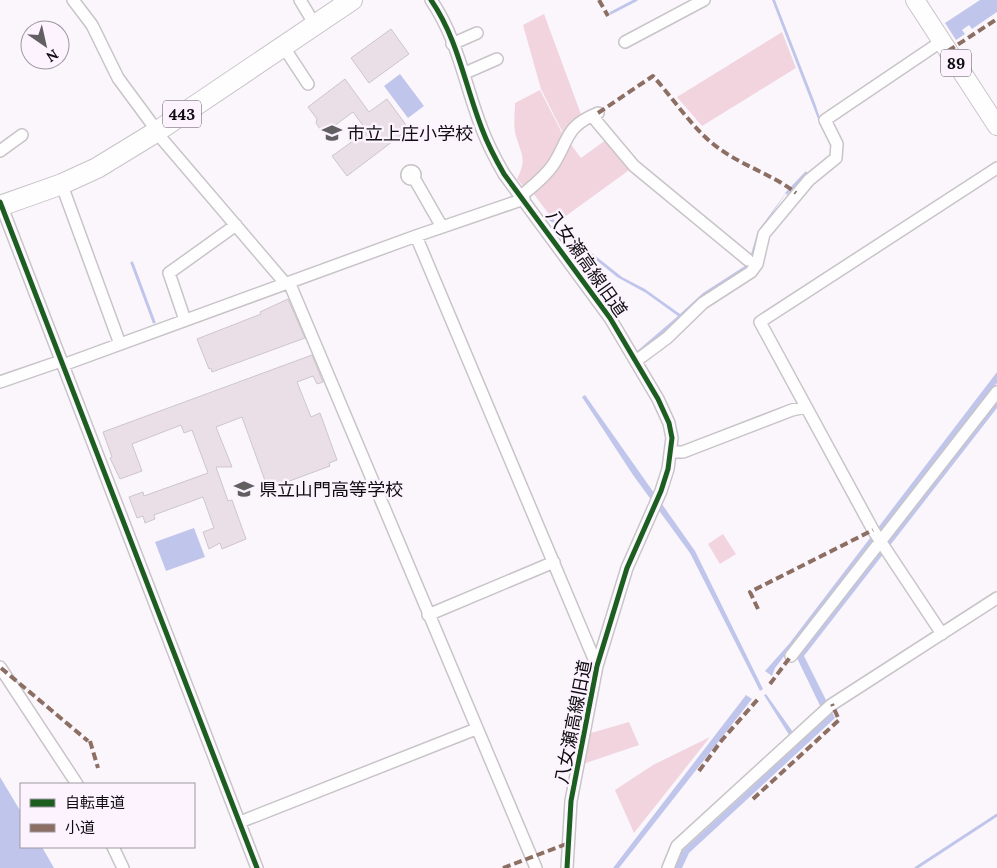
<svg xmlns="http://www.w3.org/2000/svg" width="997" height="868" font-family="Lora,'Noto Sans JP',serif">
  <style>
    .green { fill: #f1d4dd }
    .water { fill: #c0c6eb }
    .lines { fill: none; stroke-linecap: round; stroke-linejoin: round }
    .stream { stroke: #c0c6eb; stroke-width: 3 }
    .building { fill: #eadee7; stroke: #ccc7cc }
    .street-casing { stroke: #c8c4c8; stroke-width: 14 }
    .primary-casing { stroke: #c8c4c8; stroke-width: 20 }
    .highway-casing { stroke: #c8c4c8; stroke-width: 22 }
    .street { stroke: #fefeff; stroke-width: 11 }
    .primary { stroke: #fefeff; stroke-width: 18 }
    .highway { stroke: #fefeff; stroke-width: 20 }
    .quiet { stroke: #8d6e63; stroke-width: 4; stroke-dasharray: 8 4; stroke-linecap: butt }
    .cycleway-casing { stroke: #fcf3ff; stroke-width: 8 }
    .cycleway { stroke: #1b5e20; stroke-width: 5 }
    .labels { text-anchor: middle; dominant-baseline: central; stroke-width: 5; stroke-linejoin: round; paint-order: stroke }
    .shield { fill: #fcf3ff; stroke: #575258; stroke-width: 1 }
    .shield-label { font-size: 16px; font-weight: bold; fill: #100d11 }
    .poi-label { font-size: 18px; fill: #100d11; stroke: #fcf3ff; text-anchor: start }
    .street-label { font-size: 18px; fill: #100d11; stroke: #fcf3ff }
  </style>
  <rect width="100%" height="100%" fill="#fbf6fc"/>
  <path class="green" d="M 544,14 L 582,117 L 573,122 L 563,133 L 541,89 L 523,25 Z
    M 782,32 L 796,68 L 702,126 L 677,97 Z
    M 540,90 L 562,133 C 557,156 541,173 525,188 L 517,179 C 527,158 522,157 516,136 C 513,126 515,114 515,103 Z
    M 607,139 L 632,168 L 559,221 L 548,213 L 533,193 C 551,178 559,163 569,142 L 581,158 Z
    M 723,534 L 736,554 L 720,564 L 708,544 Z
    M 629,722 L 639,745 L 583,764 L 591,733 Z
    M 710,737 L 634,833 L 615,790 L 653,765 Z"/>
  <path class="water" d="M 772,0 L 775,0 L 815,103 L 820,118 L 818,119 Z
    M 980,0 L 997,0 L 997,12 L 972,29 L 969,25 L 962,30 L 965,34 L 956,40 L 945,23 Z
    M 400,74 L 424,106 L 408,118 L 384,86 Z
    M 788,190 L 759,233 L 753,257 L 748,267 L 691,306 L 661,335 L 638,354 L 636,352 L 678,316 L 646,293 L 617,277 L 563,233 L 564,231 L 622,277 L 645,289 L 680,314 L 703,293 L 748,264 L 758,231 Z
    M 997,372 L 997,383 L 775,668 L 772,676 L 765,671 L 789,644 Z
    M 585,395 L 695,551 L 763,689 L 760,691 L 690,553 L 633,475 L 582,397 Z
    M 997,398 L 997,408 L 804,656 L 835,718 L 689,853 L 682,868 L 675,868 L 682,851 L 796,746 L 764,695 L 766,694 L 800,742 L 826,718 L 796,656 Z
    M 194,528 L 205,557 L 166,571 L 155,542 Z
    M 746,695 L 752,699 L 619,868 L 613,868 Z
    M 0,777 L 21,812 L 21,847 L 42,847 L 54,868 L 0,868 Z"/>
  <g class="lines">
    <path class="stream" d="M 611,13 L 636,0
      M 787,193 L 806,173
      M 547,217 L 556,223
      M 132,263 L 154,322
      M 916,868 L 997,815"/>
  </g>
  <path class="building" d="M 391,29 L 409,54 L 369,83 L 351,58 Z
    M 345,79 L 369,112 L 387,99 L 409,129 L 347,176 L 332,156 L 367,131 L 353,112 L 326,132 L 322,132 L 316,123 L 317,119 L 308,107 Z
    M 288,299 L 305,338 L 212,372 L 211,368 L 209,369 L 197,339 L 261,314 L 260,312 Z
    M 312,355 L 323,382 L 317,384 L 313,376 L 297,382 L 311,417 L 320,413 L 337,460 L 329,463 L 330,466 L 268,489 L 242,417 L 216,427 L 232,467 L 216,467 L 228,501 L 232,500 L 246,539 L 222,549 L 220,543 L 209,549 L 203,532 L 214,528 L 203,497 L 154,515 L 155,519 L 145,523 L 143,516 L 137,518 L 129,497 L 143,492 L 144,496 L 208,473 L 192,430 L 184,433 L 181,425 L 132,444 L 142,471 L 120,479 L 110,458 L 112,457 L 103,432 Z"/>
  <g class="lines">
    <defs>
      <path id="street" d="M 73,0 L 92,25 L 118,78 L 152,124
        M 300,0 L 315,25
        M 431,0 C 458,39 465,86 482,129 C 488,145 496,160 504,174 L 610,318 L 658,399 L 669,423 L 672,438 L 668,469 L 661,491 L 627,568 L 597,666 L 571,801 L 567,868
        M 625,42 L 704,0
        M 452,44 L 477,33
        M 283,46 L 308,84
        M 465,73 L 497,59
        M 592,116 L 634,166 L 748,260
        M 156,132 L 285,283
        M 0,151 L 22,135
        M407 175a4 4 0 1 1 8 0a4 4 0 1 1-8 0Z
        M 414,178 L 442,227
        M 64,191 L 120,344
        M 522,195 C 533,186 544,178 553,165 C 570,139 564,127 598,113
        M 0,202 L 257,868
        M 416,236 L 597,666
        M 289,282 L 536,868
        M 185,320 L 169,273 L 236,225
        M 636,361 L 667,338 L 703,303 L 751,272 L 757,264 L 764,234 L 809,180 L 836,158 L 837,144 L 825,120 L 942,41
        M 63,365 L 416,236 L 524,199
        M 0,382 L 61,361
        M 670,452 L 683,452 L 792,410 L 806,407
        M 428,615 L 554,562
        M 942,634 L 873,530 L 760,322 L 997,168
        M 791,656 L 997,392
        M 0,667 L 77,784
        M 240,822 L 476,729
        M 113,847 L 123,868
        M 668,868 L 677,846 L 831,705 L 997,598"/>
      <path id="primary" d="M 915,0 L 997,126"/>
      <path id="highway" d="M 0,206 L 62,184 L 97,168 L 156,132 L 352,0"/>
    </defs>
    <use href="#street" class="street-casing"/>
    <use href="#primary" class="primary-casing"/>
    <use href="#highway" class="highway-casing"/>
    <use href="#street" class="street"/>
    <use href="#primary" class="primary"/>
    <use href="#highway" class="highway"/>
    <path class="quiet" d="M 599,0 L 608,16
      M 948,51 L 997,19
      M 598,113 L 653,76 C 672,97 691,126 712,143 C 738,165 771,173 796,193
      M 758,609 L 750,592 L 873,530
      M 1,668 L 88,741
      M 770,684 L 791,656
      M 90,741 L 98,768
      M 699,771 L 722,740 L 759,698
      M 753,799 L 839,720 L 832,704
      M 503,868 L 569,843"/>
    <defs>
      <path id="cycleway" d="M 431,0 C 458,39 465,86 482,129 C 488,145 496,160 504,174 L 610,318 L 658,399 L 669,423 L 672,438 L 668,469 L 661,491 L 627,568 L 597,666 L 571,801 L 567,868
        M 0,202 L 257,868"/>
    </defs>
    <use href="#cycleway" class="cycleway-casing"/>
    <use href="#cycleway" class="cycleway"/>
  </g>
  <defs>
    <symbol id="school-bare" viewBox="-9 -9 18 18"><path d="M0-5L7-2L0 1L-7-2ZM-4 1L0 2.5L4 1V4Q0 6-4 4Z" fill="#625f63" stroke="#fcf3ff" stroke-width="2.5" paint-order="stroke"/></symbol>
  </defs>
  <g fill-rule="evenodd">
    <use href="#school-bare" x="318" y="119" width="28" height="28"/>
    <use href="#school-bare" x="230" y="475" width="28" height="28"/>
  </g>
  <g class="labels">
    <g class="shield">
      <rect x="941" y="49.5" width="30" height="27" rx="4"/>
      <rect x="163" y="100.5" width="38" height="27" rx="4"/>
    </g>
    <g class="shield-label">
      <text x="956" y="63">89</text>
      <text x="182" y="114">443</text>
    </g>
    <g class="poi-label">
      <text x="347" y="133">市立上庄小学校</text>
      <text x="259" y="489">県立山門高等学校</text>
    </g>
    <g class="street-label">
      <text transform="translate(587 263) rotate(55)">八女瀬高線旧道</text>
      <text transform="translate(573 722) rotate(-79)">八女瀬高線旧道</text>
    </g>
  </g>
  <rect x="20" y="783" width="175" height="65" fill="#fcf3ff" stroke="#9e97a0"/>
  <rect x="30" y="799" width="25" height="8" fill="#1b5e20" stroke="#9e97a0"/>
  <text x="65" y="808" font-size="15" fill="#100d11">自転車道</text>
  <rect x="30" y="824" width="25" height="8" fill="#8d6e63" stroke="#9e97a0"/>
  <text x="65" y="833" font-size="15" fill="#100d11">小道</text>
  <g transform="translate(45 45) rotate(146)"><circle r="24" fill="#fcf3ff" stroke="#9e97a0"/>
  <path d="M0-4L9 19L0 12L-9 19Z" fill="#625f63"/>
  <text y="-8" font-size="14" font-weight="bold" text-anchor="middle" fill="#100d11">N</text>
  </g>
</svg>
